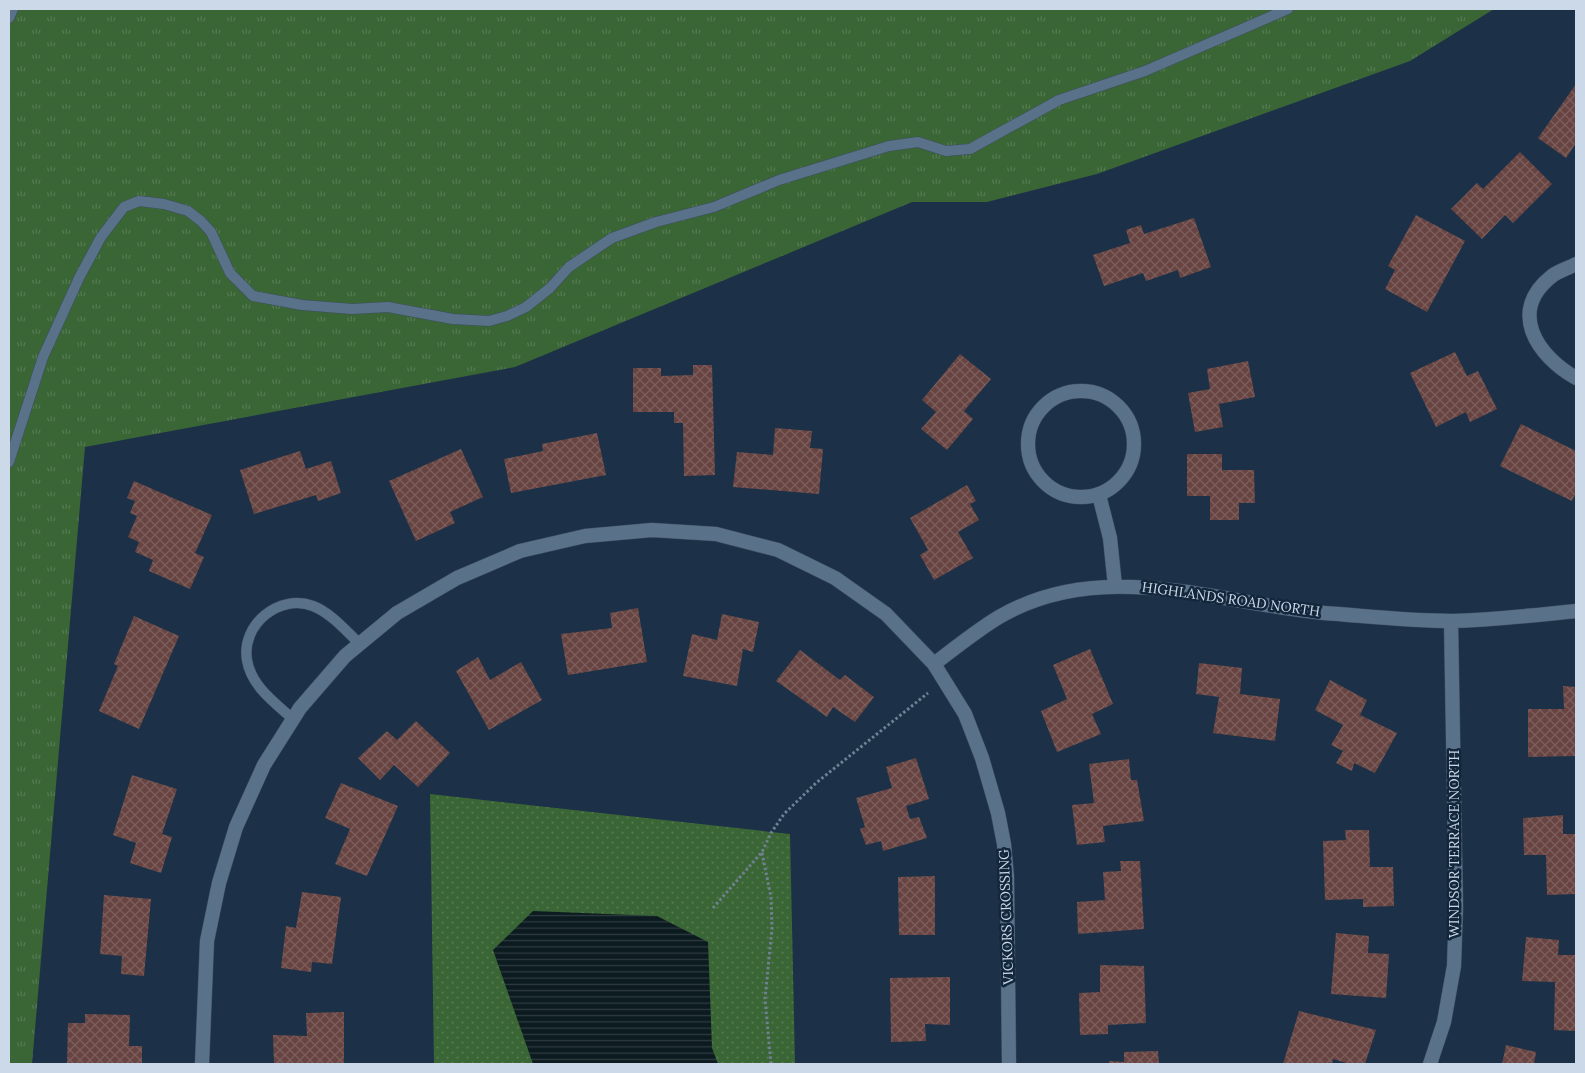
<svg xmlns="http://www.w3.org/2000/svg" width="1585" height="1073" font-family="Lora,serif">
  <style>
    .grass { fill: url(#grass-tufts) }
    .park { fill: url(#park-dots) }
    .water { fill: url(#water-rules) }
    .building { fill: url(#building-cross-hatch) }
    .lines { fill: none; stroke-linecap: round; stroke-linejoin: round }
    .service-casing { stroke: #3d4e61; stroke-width: 11 }
    .minor-casing { stroke: #3d4e61; stroke-width: 15 }
    .path { stroke: #708194; stroke-width: 3; stroke-dasharray: 2.5 2.5; stroke-linecap: butt }
    .service { stroke: #5a718a; stroke-width: 10 }
    .minor { stroke: #5a718a; stroke-width: 14 }
    .labels { text-anchor: middle; dominant-baseline: central; stroke-width: 5; stroke-linejoin: round; paint-order: stroke }
    .street-label { font-size: 14px; fill: #ccd9e8; stroke: #13273c }
  </style>
  <defs>
    <pattern id="grass-tufts" width="24" height="20" patternUnits="userSpaceOnUse" patternTransform="scale(1.25)"><rect width="24" height="20" fill="#3a6535"/><path d="M3 7l-1-3M5 7V3M7 7l1-3M15 17l-1-3M17 17v-4M19 17l1-3" fill="none" stroke="#557a52"/></pattern>
    <pattern id="park-dots" width="8" height="8" patternUnits="userSpaceOnUse" patternTransform="scale(1.25)"><rect width="8" height="8" fill="#3a6535"/><path d="M2 2h.1M6 6h.1" fill="none" stroke="#557a52" stroke-width="1.8" stroke-linecap="round"/></pattern>
    <pattern id="water-rules" width="6" height="5" patternUnits="userSpaceOnUse" patternTransform="scale(1.25)"><rect width="6" height="5" fill="#0c1b1f"/><path d="M0 2.5h6" fill="none" stroke="#2e3c40"/></pattern>
    <pattern id="building-cross-hatch" width="8" height="8" patternUnits="userSpaceOnUse" patternTransform="scale(1.25)"><rect width="8" height="8" fill="#674441"/><path d="M0 0l8 8M0 8l8-8" fill="none" stroke="#7c5e5c"/></pattern>
  </defs>
  <rect width="100%" height="100%" fill="#1c3147"/>
  <path class="grass" d="M 9,9 L 1494,9 L 1410,61 L 1097,174 L 987,202 L 912,202 L 515,367 L 85,447 L 32,1064 L 9,1064 Z"/>
  <path class="park" d="M 430,794 L 790,834 L 795,1064 L 434,1064 Z"/>
  <path class="water" d="M 533,911 L 657,916 L 708,942 L 712,1048 L 718,1064 L 533,1064 L 493,950 Z"/>
  <path class="building" d="M 1576,84 L 1576,143 L 1566,158 L 1538,138 Z
    M 1520,152 L 1552,184 L 1513,223 L 1505,215 L 1482,239 L 1451,209 L 1477,183 L 1483,189 Z
    M 1416,215 L 1465,241 L 1427,312 L 1385,289 L 1395,270 L 1388,266 Z
    M 1194,218 L 1211,267 L 1180,278 L 1178,270 L 1146,281 L 1143,273 L 1104,286 L 1093,255 L 1130,243 L 1126,230 L 1141,225 L 1144,234 Z
    M 1455,352 L 1467,376 L 1478,371 L 1497,409 L 1470,422 L 1466,412 L 1436,427 L 1410,373 Z
    M 960,354 L 991,379 L 964,411 L 973,419 L 947,450 L 921,429 L 936,412 L 922,400 Z
    M 1248,361 L 1255,397 L 1219,404 L 1223,427 L 1195,432 L 1188,393 L 1210,389 L 1207,369 Z
    M 693,365 L 712,365 L 715,475 L 684,476 L 683,423 L 674,423 L 674,412 L 633,412 L 633,368 L 661,368 L 661,376 L 693,375 Z
    M 1521,424 L 1576,451 L 1576,492 L 1572,501 L 1500,466 Z
    M 775,428 L 812,431 L 810,448 L 823,449 L 819,494 L 733,487 L 737,452 L 773,455 Z
    M 597,433 L 606,475 L 511,493 L 504,459 L 543,451 L 542,444 Z
    M 461,449 L 483,497 L 450,512 L 455,523 L 416,541 L 389,481 Z
    M 300,451 L 306,469 L 331,461 L 341,493 L 318,501 L 316,495 L 254,514 L 240,470 Z
    M 1187,454 L 1222,454 L 1222,470 L 1254,470 L 1255,503 L 1239,503 L 1239,520 L 1210,520 L 1210,496 L 1187,496 Z
    M 134,481 L 212,515 L 195,553 L 204,557 L 190,589 L 149,571 L 153,560 L 135,552 L 139,542 L 128,537 L 137,516 L 130,513 L 135,501 L 127,498 Z
    M 967,485 L 976,501 L 970,504 L 979,520 L 958,532 L 973,558 L 934,580 L 920,555 L 928,550 L 910,518 Z
    M 638,608 L 647,662 L 568,675 L 561,634 L 612,628 L 610,613 Z
    M 722,614 L 759,622 L 753,652 L 743,649 L 737,686 L 683,676 L 692,634 L 717,640 Z
    M 134,616 L 179,636 L 139,729 L 99,711 L 118,666 L 114,664 Z
    M 1090,649 L 1113,704 L 1092,714 L 1101,734 L 1057,752 L 1041,711 L 1067,699 L 1053,665 Z
    M 800,650 L 840,680 L 845,675 L 874,697 L 855,722 L 833,707 L 827,717 L 776,681 Z
    M 478,657 L 490,680 L 521,662 L 542,700 L 489,730 L 456,671 Z
    M 1199,663 L 1242,668 L 1240,694 L 1280,699 L 1275,741 L 1213,733 L 1219,697 L 1196,694 Z
    M 1330,680 L 1367,700 L 1360,715 L 1397,733 L 1375,773 L 1354,763 L 1352,771 L 1336,763 L 1343,751 L 1331,745 L 1343,725 L 1315,710 Z
    M 1563,686 L 1576,687 L 1576,756 L 1528,757 L 1528,709 L 1564,709 Z
    M 416,721 L 450,753 L 418,787 L 394,765 L 380,780 L 358,758 L 387,731 L 397,740 Z
    M 916,758 L 929,799 L 906,806 L 910,819 L 919,817 L 927,838 L 883,851 L 881,841 L 866,845 L 860,829 L 865,827 L 856,798 L 892,788 L 886,767 Z
    M 1129,759 L 1131,780 L 1137,780 L 1144,821 L 1103,826 L 1105,842 L 1077,845 L 1072,805 L 1094,803 L 1089,764 Z
    M 132,775 L 177,789 L 162,834 L 172,837 L 161,873 L 130,863 L 136,843 L 113,835 Z
    M 341,783 L 398,806 L 367,876 L 335,864 L 350,829 L 325,818 Z
    M 1563,815 L 1563,834 L 1576,834 L 1576,894 L 1547,895 L 1546,855 L 1524,855 L 1523,818 Z
    M 1345,830 L 1369,830 L 1370,867 L 1393,867 L 1394,906 L 1363,907 L 1363,899 L 1325,900 L 1323,841 L 1346,840 Z
    M 1120,861 L 1140,861 L 1144,929 L 1078,934 L 1077,902 L 1105,900 L 1103,872 L 1121,871 Z
    M 935,876 L 935,935 L 899,935 L 898,877 Z
    M 302,892 L 341,897 L 332,964 L 312,962 L 311,972 L 281,968 L 286,926 L 296,928 Z
    M 104,895 L 151,899 L 144,976 L 121,974 L 122,956 L 100,954 Z
    M 1336,933 L 1369,936 L 1368,953 L 1389,954 L 1386,998 L 1331,994 Z
    M 1526,937 L 1559,940 L 1558,955 L 1576,955 L 1576,1031 L 1554,1030 L 1555,982 L 1522,981 Z
    M 1100,965 L 1144,966 L 1146,1023 L 1108,1025 L 1108,1034 L 1080,1035 L 1079,993 L 1100,992 Z
    M 950,977 L 950,1025 L 925,1024 L 926,1041 L 891,1042 L 890,978 Z
    M 1299,1011 L 1376,1030 L 1365,1064 L 1350,1064 L 1333,1059 L 1332,1064 L 1283,1064 Z
    M 344,1012 L 344,1064 L 274,1064 L 273,1035 L 307,1036 L 306,1013 Z
    M 85,1014 L 130,1015 L 129,1046 L 142,1046 L 142,1064 L 67,1064 L 68,1023 L 85,1023 Z
    M 1506,1045 L 1536,1052 L 1534,1064 L 1502,1064 Z
    M 1158,1051 L 1159,1064 L 1109,1064 L 1109,1061 L 1124,1062 L 1124,1052 Z"/>
  <g class="lines">
    <defs>
      <path id="service" d="M 9,18 L 13,9
        M 9,462 L 43,357 L 79,278 L 101,237 L 124,207 L 139,201 L 164,204 L 188,211 L 201,221 L 211,232 L 230,273 L 253,296 L 302,305 L 352,309 L 388,307 L 453,319 L 489,321 L 507,316 L 526,307 L 550,288 L 569,267 L 612,238 L 656,222 L 714,207 L 779,180 L 889,146 L 918,142 L 946,151 L 970,149 L 1059,100 L 1145,71 L 1288,9
        M 293,719 C 275,703 251,686 247,660 C 241,625 279,593 313,606 C 331,613 346,631 360,644"/>
      <path id="minor" d="M 1576,264 C 1569,268 1558,271 1552,276 C 1507,311 1537,356 1576,378
        M1028 444a53 53 0 1 1 106 0a53 53 0 1 1-106 0Z
        M 1099,495 L 1110,538 L 1115,586
        M 934,664 C 955,648 976,631 999,617 C 1102,557 1215,603 1324,613 C 1366,616 1410,621 1452,621 C 1494,620 1535,615 1576,611
        M 202,1064 L 207,941 L 219,883 L 236,827 L 264,765 L 300,708 L 345,656 L 397,613 L 457,578 L 520,551 L 585,536 L 652,530 L 716,534 L 778,550 L 835,578 L 886,614 L 934,664 L 965,714 L 982,758 L 998,813 L 1004,844 L 1007,877 L 1009,1064
        M 1430,1064 L 1444,1022 L 1454,966 L 1456,907 L 1451,621"/>
    </defs>
    <use href="#service" class="service-casing"/>
    <use href="#minor" class="minor-casing"/>
    <path class="path" d="M 762,853 L 771,897 L 772,928 L 765,999 L 771,1064
      M 713,908 L 762,852 L 771,833 L 784,814 L 816,783 L 928,693"/>
    <use href="#service" class="service"/>
    <use href="#minor" class="minor"/>
  </g>
  <g class="labels">
    <g class="street-label">
      <text transform="translate(1231 599) rotate(8)">HIGHLANDS ROAD NORTH</text>
      <text transform="translate(1454 844) rotate(-90)">WINDSOR TERRACE NORTH</text>
      <text transform="translate(1006 917) rotate(-92)">VICKORS CROSSING</text>
    </g>
  </g>
  <rect width="1585" height="1073" fill="none" stroke="#ccd9e8" stroke-width="20"/>
</svg>
